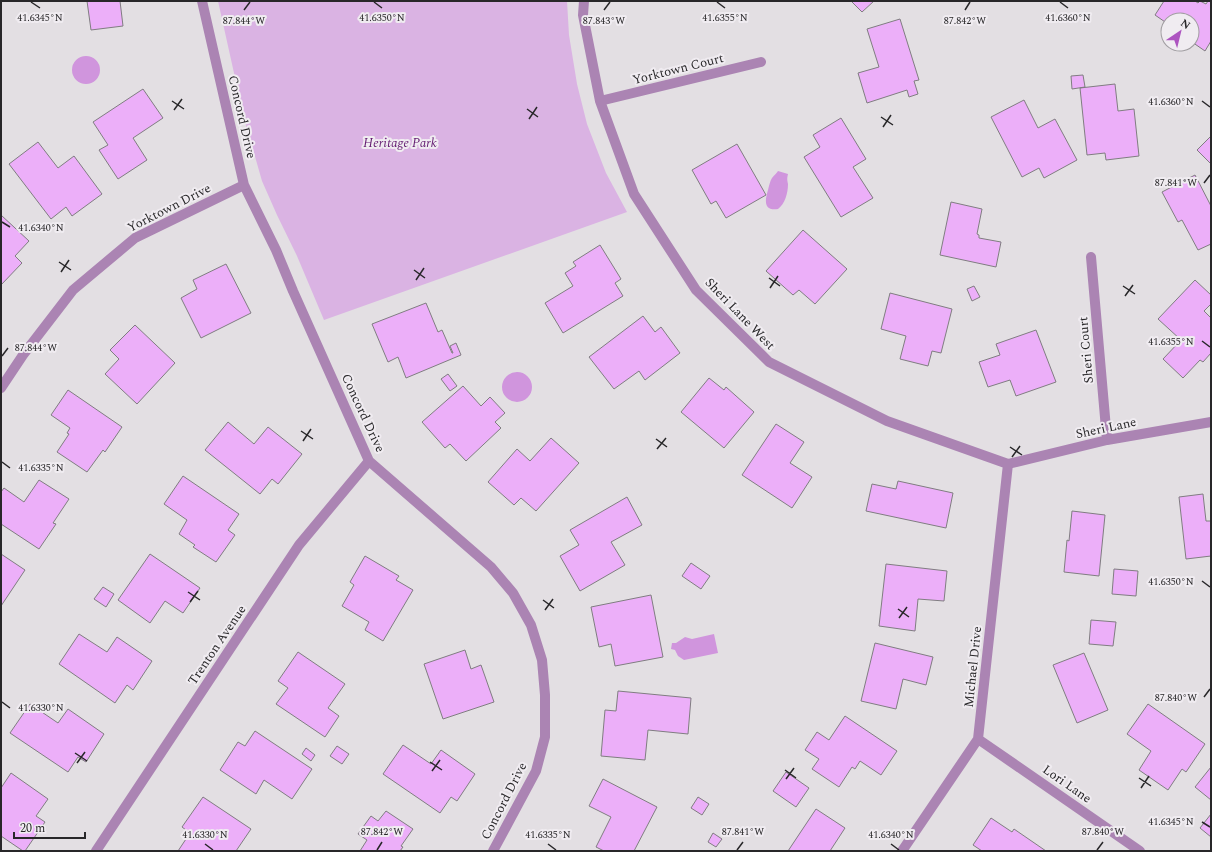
<svg xmlns="http://www.w3.org/2000/svg" width="1212" height="852" font-family="Spectral,serif">
  <style>
    .green { fill: #dab3e3 }
    .water { fill: #d095dd }
    .building { fill: #ecaff9; stroke: #807d81 }
    .lines { fill: none; stroke-linecap: round; stroke-linejoin: round }
    .minor { stroke: #ab84b3; stroke-width: 10 }
    .ticks { fill: none; stroke: #282729; stroke-width: 1.5 }
    .labels { text-anchor: middle; dominant-baseline: central; stroke-width: 4; stroke-linejoin: round; paint-order: stroke }
    .street-label { font-size: 13px; fill: #282729; stroke: #f0ecf1 }
    .park-label { font-size: 13px; font-style: italic; fill: #621a70; stroke: #f0ecf1 }
    .ticks-label { font-size: 10px; text-anchor: middle; fill: #282729; stroke: #f0ecf1; stroke-width: 4; stroke-linejoin: round; paint-order: stroke }
  </style>
  <rect width="100%" height="100%" fill="#e3dfe3"/>
  <path class="green" d="M 218,1 L 567,1 L 569,35 L 577,84 L 587,124 L 606,173 L 627,212 L 324,320 L 297,256 L 277,215 L 262,181 L 244,118 Z"/>
  <path class="water" d="M72 70a14 14 0 1 1 28 0a14 14 0 1 1-28 0Z
    M 778,171 L 788,174 C 787,178 787,180 788,184 C 788,193 785,204 778,209 C 763,211 765,200 768,190 C 769,186 770,181 772,178 C 774,175 777,173 778,171 Z
    M502 387a15 15 0 1 1 30 0a15 15 0 1 1-30 0Z
    M 714,634 L 718,653 L 684,660 L 678,656 L 675,650 L 671,649 L 672,643 L 676,643 L 685,637 L 692,639 Z"/>
  <path class="building" d="M 87,1 L 120,1 L 123,26 L 91,30 Z
    M 851,1 L 874,1 L 862,12 Z
    M 1164,1 L 1195,1 L 1198,3 L 1200,1 L 1206,4 L 1208,1 L 1211,1 L 1211,41 L 1205,51 L 1192,42 L 1192,20 L 1168,20 L 1168,24 L 1155,15 Z
    M 900,19 L 919,80 L 914,81 L 918,94 L 909,97 L 907,90 L 867,103 L 858,73 L 879,67 L 867,29 Z
    M 1083,75 L 1085,87 L 1072,89 L 1071,76 Z
    M 1115,84 L 1118,111 L 1134,109 L 1139,156 L 1106,160 L 1105,153 L 1087,155 L 1080,88 Z
    M 143,89 L 163,118 L 133,138 L 147,160 L 118,179 L 99,150 L 108,145 L 93,122 Z
    M 1024,100 L 1038,128 L 1055,119 L 1077,160 L 1044,178 L 1039,168 L 1022,177 L 991,117 Z
    M 841,118 L 866,159 L 853,167 L 873,198 L 841,217 L 804,157 L 820,147 L 813,135 Z
    M 1211,136 L 1211,164 L 1197,150 Z
    M 38,142 L 58,168 L 74,156 L 102,194 L 72,216 L 66,207 L 51,219 L 9,164 Z
    M 737,144 L 766,195 L 726,218 L 716,201 L 711,204 L 692,170 Z
    M 1195,175 L 1211,206 L 1211,244 L 1198,250 L 1182,220 L 1178,222 L 1162,192 Z
    M 951,202 L 982,209 L 977,234 L 979,235 L 979,238 L 1001,242 L 996,267 L 940,255 Z
    M 1,215 L 29,241 L 15,256 L 22,263 L 1,285 Z
    M 803,230 L 847,269 L 815,304 L 799,290 L 793,295 L 766,271 Z
    M 600,245 L 621,279 L 615,283 L 623,296 L 563,333 L 545,303 L 573,286 L 565,273 L 576,266 L 573,262 Z
    M 226,264 L 251,313 L 201,338 L 181,298 L 197,289 L 193,280 Z
    M 1195,280 L 1211,295 L 1211,304 L 1204,311 L 1211,318 L 1211,353 L 1203,362 L 1200,360 L 1183,378 L 1163,359 L 1181,340 L 1158,319 Z
    M 974,286 L 980,297 L 972,301 L 967,289 Z
    M 890,293 L 952,309 L 941,353 L 932,351 L 928,366 L 900,359 L 906,336 L 881,329 Z
    M 426,303 L 438,332 L 442,330 L 452,353 L 453,353 L 450,346 L 456,343 L 461,355 L 406,378 L 398,357 L 388,362 L 372,324 Z
    M 643,316 L 655,332 L 661,327 L 680,353 L 645,380 L 639,371 L 614,389 L 589,357 Z
    M 135,325 L 175,363 L 137,404 L 105,374 L 119,359 L 110,350 Z
    M 1036,330 L 1056,382 L 1016,396 L 1010,380 L 988,387 L 979,362 L 1000,355 L 996,344 Z
    M 448,374 L 457,386 L 450,391 L 441,379 Z
    M 709,378 L 724,390 L 726,387 L 754,412 L 724,448 L 681,412 Z
    M 463,386 L 481,406 L 490,397 L 505,413 L 495,422 L 501,428 L 466,461 L 450,444 L 445,448 L 422,422 Z
    M 68,390 L 122,427 L 105,452 L 103,450 L 87,472 L 57,452 L 69,434 L 67,433 L 70,428 L 51,415 Z
    M 228,422 L 254,444 L 268,427 L 302,454 L 278,484 L 272,479 L 260,494 L 205,450 Z
    M 776,424 L 804,442 L 790,463 L 812,477 L 792,508 L 742,475 Z
    M 551,438 L 579,463 L 536,511 L 521,498 L 514,505 L 488,482 L 517,449 L 530,461 Z
    M 183,476 L 239,514 L 228,530 L 235,535 L 216,562 L 193,547 L 195,545 L 179,534 L 187,520 L 164,504 Z
    M 39,480 L 69,499 L 53,523 L 56,524 L 39,549 L 1,524 L 1,492 L 4,488 L 24,502 Z
    M 898,481 L 953,493 L 946,528 L 866,511 L 872,484 L 896,489 Z
    M 1203,494 L 1206,521 L 1211,521 L 1211,556 L 1186,559 L 1179,497 Z
    M 627,497 L 642,525 L 611,542 L 625,565 L 580,591 L 560,556 L 579,545 L 570,530 Z
    M 1072,511 L 1105,515 L 1099,576 L 1064,572 L 1067,540 L 1069,541 Z
    M 1,554 L 25,570 L 1,606 Z
    M 150,554 L 200,588 L 183,613 L 165,601 L 150,623 L 118,600 Z
    M 365,556 L 399,576 L 396,580 L 413,590 L 383,641 L 365,630 L 369,622 L 342,606 L 354,585 L 350,582 Z
    M 691,563 L 710,576 L 701,589 L 682,576 Z
    M 886,564 L 947,571 L 944,601 L 918,599 L 915,631 L 879,626 Z
    M 1114,569 L 1138,571 L 1136,596 L 1112,594 Z
    M 103,587 L 114,594 L 106,607 L 94,599 Z
    M 651,595 L 663,657 L 615,666 L 611,644 L 599,647 L 591,607 Z
    M 1091,620 L 1116,622 L 1113,646 L 1089,644 Z
    M 79,634 L 107,652 L 117,637 L 152,661 L 133,690 L 127,685 L 115,703 L 59,664 Z
    M 875,643 L 933,657 L 926,685 L 903,679 L 896,709 L 861,701 Z
    M 465,650 L 471,669 L 481,665 L 494,702 L 443,719 L 424,664 Z
    M 298,652 L 345,684 L 328,708 L 339,716 L 325,737 L 276,704 L 288,688 L 278,681 Z
    M 1084,653 L 1108,710 L 1077,723 L 1053,665 Z
    M 618,691 L 691,698 L 688,734 L 648,730 L 645,760 L 601,756 L 605,710 L 616,711 Z
    M 30,704 L 58,723 L 68,709 L 104,734 L 86,762 L 78,757 L 68,772 L 10,733 Z
    M 1148,704 L 1205,744 L 1186,772 L 1182,769 L 1168,790 L 1139,770 L 1151,751 L 1127,734 Z
    M 845,716 L 897,751 L 881,775 L 860,761 L 855,769 L 852,767 L 839,787 L 812,769 L 819,759 L 805,750 L 817,732 L 829,740 Z
    M 255,731 L 312,769 L 292,799 L 264,780 L 256,794 L 220,770 L 238,742 L 245,746 Z
    M 403,745 L 431,764 L 441,750 L 475,774 L 457,801 L 451,797 L 440,813 L 383,774 Z
    M 337,746 L 349,754 L 342,764 L 330,756 Z
    M 306,748 L 315,755 L 311,761 L 302,754 Z
    M 1211,767 L 1211,800 L 1195,787 Z
    M 786,772 L 809,788 L 796,807 L 773,791 Z
    M 11,773 L 48,799 L 36,816 L 45,822 L 25,851 L 23,851 L 1,836 L 1,788 Z
    M 603,779 L 657,807 L 634,851 L 604,851 L 596,847 L 611,817 L 589,806 Z
    M 203,797 L 251,829 L 236,851 L 178,851 L 190,833 L 182,827 Z
    M 698,797 L 709,804 L 702,815 L 691,808 Z
    M 816,809 L 845,828 L 830,851 L 788,851 Z
    M 386,811 L 413,829 L 401,846 L 403,847 L 400,851 L 360,851 L 367,840 L 358,834 L 371,816 L 378,821 Z
    M 1211,814 L 1211,837 L 1200,828 Z
    M 991,818 L 1012,832 L 1014,829 L 1046,851 L 982,851 L 973,845 Z
    M 713,833 L 722,839 L 716,847 L 708,842 Z"/>
  <g class="lines">
    <path class="minor" d="M 202,1 L 244,185 L 276,250 L 293,291 L 369,461 L 491,567 L 513,593 L 531,625 L 542,660 L 545,695 L 545,737 L 536,771 L 493,851
      M 584,1 L 583,15 L 600,101 L 634,194 L 696,290 L 769,362 L 887,421 L 1008,464
      M 600,101 L 761,62
      M 1091,257 L 1107,440
      M 1,388 L 23,355 L 73,290 L 135,238 L 244,185
      M 1008,464 L 1107,440 L 1211,422
      M 978,739 L 1140,851
      M 96,851 L 299,545 L 369,461
      M 902,851 L 978,739 L 1008,464"/>
  </g>
  <path class="ticks" d="M 31,2 L 40,8M 374,2 L 382,8M 717,2 L 725,8M 1060,2 L 1068,8M 244,10 L 250,2M 604,10 L 610,2M 965,10 L 970,2M 172,101 L 184,109M 1202,101 L 1210,107M 527,109 L 538,117M 174,110 L 182,99M 881,117 L 893,125M 529,119 L 537,107M 883,127 L 891,115M 1204,183 L 1210,175M 2,222 L 10,227M 59,262 L 71,270M 414,270 L 425,278M 61,272 L 69,260M 769,278 L 780,286M 416,280 L 424,268M 1123,286 L 1135,294M 770,288 L 778,276M 1125,296 L 1133,285M 1202,341 L 1210,347M 2,356 L 8,348M 301,431 L 313,439M 656,439 L 667,447M 303,441 L 311,429M 1010,447 L 1022,455M 657,449 L 666,438M 1012,457 L 1020,446M 2,462 L 10,468M 1202,581 L 1210,587M 188,592 L 200,600M 543,600 L 554,608M 190,602 L 198,591M 898,609 L 909,617M 545,610 L 553,599M 899,618 L 907,607M 1204,697 L 1210,689M 2,702 L 10,708M 75,753 L 87,761M 430,762 L 442,770M 77,763 L 85,752M 785,770 L 796,778M 432,771 L 440,760M 1139,778 L 1151,786M 786,779 L 794,768M 1141,788 L 1149,776M 1202,822 L 1210,827M 205,844 L 213,850M 548,844 L 556,850M 891,844 L 899,850M 377,850 L 382,842M 737,850 L 743,842M 1097,850 L 1103,842"/>
  <g class="labels">
    <g class="street-label">
      <text transform="translate(678 69) rotate(-14)">Yorktown Court</text>
      <text transform="translate(242 117) rotate(77)">Concord Drive</text>
      <text transform="translate(169 208) rotate(-27)">Yorktown Drive</text>
      <text transform="translate(740 314) rotate(46)">Sheri Lane West</text>
      <text transform="translate(1086 350) rotate(-95)">Sheri Court</text>
      <text transform="translate(363 413) rotate(65)">Concord Drive</text>
      <text transform="translate(1106 428) rotate(-12)">Sheri Lane</text>
      <text transform="translate(217 645) rotate(-56)">Trenton Avenue</text>
      <text transform="translate(973 667) rotate(-84)">Michael Drive</text>
      <text transform="translate(1067 784) rotate(35)">Lori Lane</text>
      <text transform="translate(504 801) rotate(-63)">Concord Drive</text>
    </g>
    <g class="park-label">
      <text x="400" y="143">Heritage Park</text>
    </g>
  </g>
  <g class="ticks-label">
    <text x="40" y="21">41.6345°N</text>
    <text x="382" y="21">41.6350°N</text>
    <text x="725" y="21">41.6355°N</text>
    <text x="1068" y="21">41.6360°N</text>
    <text x="244" y="24">87.844°W</text>
    <text x="604" y="24">87.843°W</text>
    <text x="965" y="24">87.842°W</text>
    <text x="1171" y="105">41.6360°N</text>
    <text x="1176" y="186">87.841°W</text>
    <text x="41" y="231">41.6340°N</text>
    <text x="1171" y="345">41.6355°N</text>
    <text x="36" y="351">87.844°W</text>
    <text x="41" y="471">41.6335°N</text>
    <text x="1171" y="585">41.6350°N</text>
    <text x="1176" y="701">87.840°W</text>
    <text x="41" y="711">41.6330°N</text>
    <text x="1171" y="825">41.6345°N</text>
    <text x="382" y="835">87.842°W</text>
    <text x="743" y="835">87.841°W</text>
    <text x="1103" y="835">87.840°W</text>
    <text x="205" y="838">41.6330°N</text>
    <text x="548" y="838">41.6335°N</text>
    <text x="891" y="838">41.6340°N</text>
  </g>
  <rect width="1212" height="852" fill="none" stroke="#282729" stroke-width="4"/>
  <g transform="translate(1180 32) rotate(35)"><circle r="19" fill="#f0ecf1" stroke="#a09da1"/>
  <path d="M0-3L7 15L0 10L-7 15Z" fill="#ad54c0"/>
  <text y="-6" font-size="11" font-weight="bold" text-anchor="middle" fill="#282729">N</text>
  </g>
  <path d="M14 832v6h71v-6" fill="none" stroke="#282729" stroke-width="2"/>
  <text x="20" y="832" font-size="12" fill="#282729" stroke="#f0ecf1" stroke-width="3" paint-order="stroke">20 m</text>
</svg>
